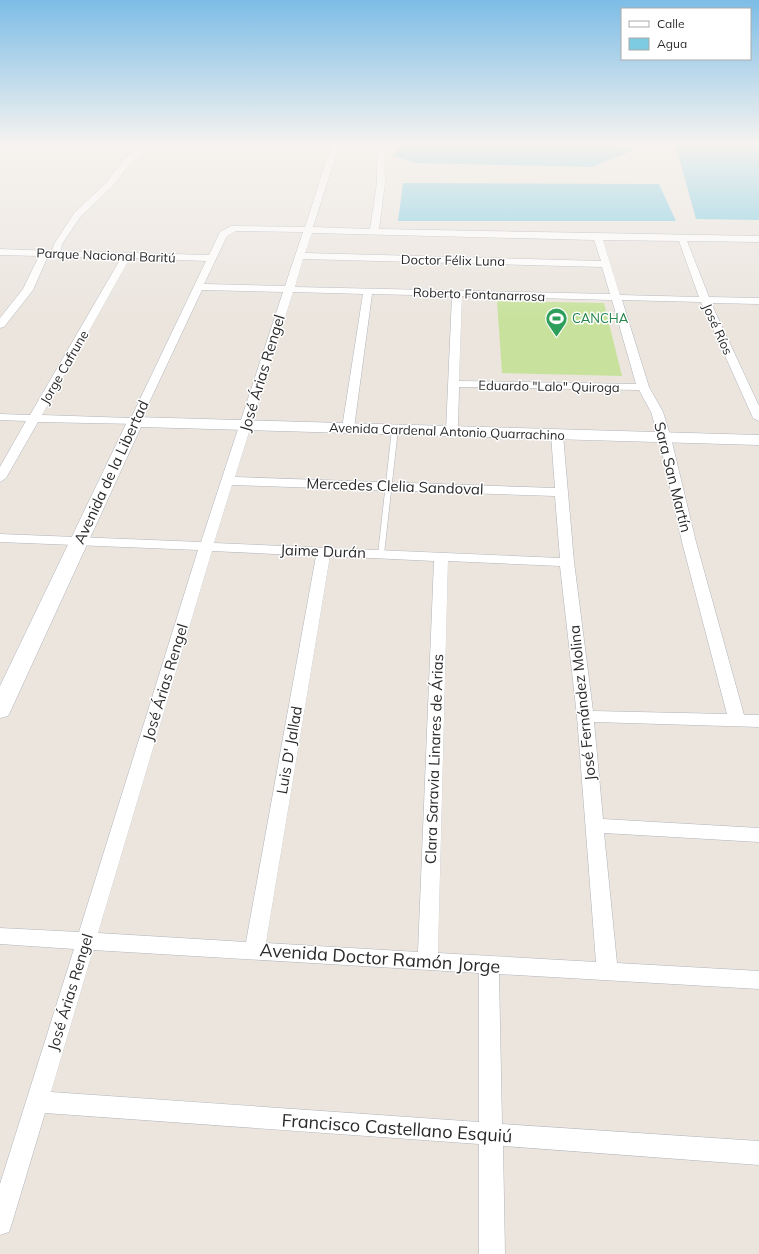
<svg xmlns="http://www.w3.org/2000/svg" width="759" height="1254" font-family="Mulish,sans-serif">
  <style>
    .pitch { fill: #c8e29d }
    .water { fill: #7ccbe2 }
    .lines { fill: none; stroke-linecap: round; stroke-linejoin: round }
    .lane-casing { stroke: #b1b4bc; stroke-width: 1 }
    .street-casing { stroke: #b1b4bc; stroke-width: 1 }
    .secondary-casing { stroke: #b1b4bc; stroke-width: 1 }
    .lane { fill: #fff; fill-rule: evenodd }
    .street { fill: #fff; fill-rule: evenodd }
    .secondary { fill: #fff; fill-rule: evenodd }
    .labels { text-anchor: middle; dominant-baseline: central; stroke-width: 3; stroke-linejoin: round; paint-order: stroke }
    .far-street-label { font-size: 13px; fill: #2a2a2a; stroke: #fff }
    .far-leisure-label { font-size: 13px; fill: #27864d; stroke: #fff; text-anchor: start }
    .street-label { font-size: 15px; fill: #2a2a2a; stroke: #fff }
    .near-street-label { font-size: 18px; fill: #2a2a2a; stroke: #fff }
  </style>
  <rect width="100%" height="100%" fill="#ebe5de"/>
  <path class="pitch" d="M 497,301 L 604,303 L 622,376 L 502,373 Z"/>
  <path class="water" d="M 404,143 L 583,143 L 611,144 L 634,150 L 592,167 L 415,163 L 393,156 Z
    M 675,143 L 759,143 L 759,220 L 696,219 Z
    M 403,183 L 659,184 L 676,221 L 398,221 Z"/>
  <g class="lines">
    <defs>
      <path id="lane" d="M 395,427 L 398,429 L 384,554 L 381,556 L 378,554 L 392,429 Z"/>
      <path id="street" d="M 148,143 L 157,143 L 130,163 L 113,186 L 81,216 L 62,244 L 61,251 L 209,255 L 220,232 L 231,226 L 305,227 L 332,143 L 340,143 L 313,227 L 370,229 L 377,183 L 376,143 L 384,143 L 385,183 L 379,229 L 759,236 L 759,242 L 687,241 L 709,297 L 759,298 L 759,304 L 711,303 L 759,406 L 759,421 L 753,418 L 701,302 L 622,300 L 649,387 L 663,412 L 671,438 L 696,542 L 744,715 L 759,715 L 759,727 L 594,722 L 603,819 L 759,828 L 759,842 L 604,833 L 617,963 L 759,971 L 759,989 L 499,974 L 502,1124 L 759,1141 L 759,1165 L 503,1146 L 505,1254 L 479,1254 L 479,1144 L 45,1113 L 12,1223 L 9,1232 L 0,1235 L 0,1184 L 74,949 L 0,944 L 0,928 L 79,932 L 198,550 L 0,542 L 0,534 L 201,542 L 283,292 L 202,290 L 139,424 L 38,422 L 6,478 L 0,482 L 0,467 L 26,421 L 0,420 L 0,414 L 30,415 L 121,258 L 48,256 L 33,290 L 4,327 L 0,328 L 0,318 L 23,289 L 39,256 L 0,255 L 0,249 L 52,251 L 54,244 L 75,212 L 107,182 L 124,159 ZM 236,231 L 303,232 L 285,286 L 204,284 L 227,236 ZM 312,233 L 594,240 L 601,261 L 305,253 ZM 603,240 L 679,241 L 699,297 L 620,295 ZM 130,258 L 206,261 L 131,418 L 42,415 ZM 303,259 L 602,267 L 610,294 L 295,287 ZM 293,292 L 363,294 L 342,428 L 344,431 L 352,431 L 354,428 L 372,294 L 452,296 L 446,431 L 448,434 L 456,434 L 458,431 L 459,387 L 639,390 L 651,412 L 659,438 L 682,542 L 727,714 L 593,711 L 574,562 L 563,435 L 561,432 L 553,432 L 551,435 L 555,488 L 235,477 ZM 462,296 L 612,300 L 636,384 L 459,381 ZM 232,485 L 555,496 L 560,558 L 214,543 ZM 212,551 L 316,556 L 246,942 L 98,933 ZM 330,556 L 434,561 L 418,952 L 266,943 ZM 448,561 L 560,566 L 577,716 L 596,962 L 438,953 ZM 93,950 L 479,973 L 479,1122 L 51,1092 Z"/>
      <path id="secondary" d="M 135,417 L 759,435 L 759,445 L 141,427 L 11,710 L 8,716 L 0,718 L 0,686 L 127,422 L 129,419 Z"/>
    </defs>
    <use href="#lane" class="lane-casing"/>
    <use href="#street" class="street-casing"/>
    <use href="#secondary" class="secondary-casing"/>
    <use href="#lane" class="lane"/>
    <use href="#street" class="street"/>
    <use href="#secondary" class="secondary"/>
  </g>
  <linearGradient id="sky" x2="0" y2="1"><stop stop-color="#7dbde6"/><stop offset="0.45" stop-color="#f6f3f0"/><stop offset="1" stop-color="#f6f3f0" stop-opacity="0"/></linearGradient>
  <rect width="759" height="319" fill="url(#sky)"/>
  <defs>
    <symbol id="stadium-pin" viewBox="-11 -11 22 30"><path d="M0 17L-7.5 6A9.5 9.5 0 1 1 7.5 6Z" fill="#2e9e5b" stroke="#fff"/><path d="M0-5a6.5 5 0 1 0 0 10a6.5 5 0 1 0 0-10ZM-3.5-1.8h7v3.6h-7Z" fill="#fff"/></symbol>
  </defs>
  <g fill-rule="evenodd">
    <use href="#stadium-pin" x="544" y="306" width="25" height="34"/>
  </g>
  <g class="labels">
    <g class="far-street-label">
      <text transform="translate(106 255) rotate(2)">Parque Nacional Baritú</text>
      <text transform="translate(453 260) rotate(1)">Doctor Félix Luna</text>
      <text transform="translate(479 294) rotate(2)">Roberto Fontanarrosa</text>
      <text transform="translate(718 329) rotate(66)">José Ríos</text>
      <text transform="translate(64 367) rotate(-60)">Jorge Cafrune</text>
      <text transform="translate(549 386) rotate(1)">Eduardo "Lalo" Quiroga</text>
      <text transform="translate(447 431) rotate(2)">Avenida Cardenal Antonio Quarrachino</text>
    </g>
    <g class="far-leisure-label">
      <text x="572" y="318">CANCHA</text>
    </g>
    <g class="street-label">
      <text transform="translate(262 373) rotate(-73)">José Árias Rengel</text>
      <text transform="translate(111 472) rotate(-65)">Avenida de la Libertad</text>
      <text transform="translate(673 477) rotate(76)">Sara San Martín</text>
      <text transform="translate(395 486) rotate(2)">Mercedes Clelia Sandoval</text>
      <text transform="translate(323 551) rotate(2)">Jaime Durán</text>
      <text transform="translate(165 682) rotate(-73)">José Árias Rengel</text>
      <text transform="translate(582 703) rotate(-96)">José Fernández Molina</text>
      <text transform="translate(289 750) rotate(-80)">Luis D' Jallad</text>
      <text transform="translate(434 759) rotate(-88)">Clara Saravia Linares de Árias</text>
      <text transform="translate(70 992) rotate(-73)">José Árias Rengel</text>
    </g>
    <g class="near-street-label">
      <text transform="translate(380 958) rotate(4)">Avenida Doctor Ramón Jorge</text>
      <text transform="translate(397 1128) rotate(4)">Francisco Castellano Esquiú</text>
    </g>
  </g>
  <rect x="621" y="8" width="130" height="52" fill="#ffffff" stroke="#aaaaaa"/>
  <rect x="629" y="21" width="20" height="6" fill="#ffffff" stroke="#aaaaaa"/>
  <text x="657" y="28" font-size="12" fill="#2a2a2a">Calle</text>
  <rect x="629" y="38" width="20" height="12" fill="#7ccbe2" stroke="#aaaaaa"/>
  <text x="657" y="48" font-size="12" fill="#2a2a2a">Agua</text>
</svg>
